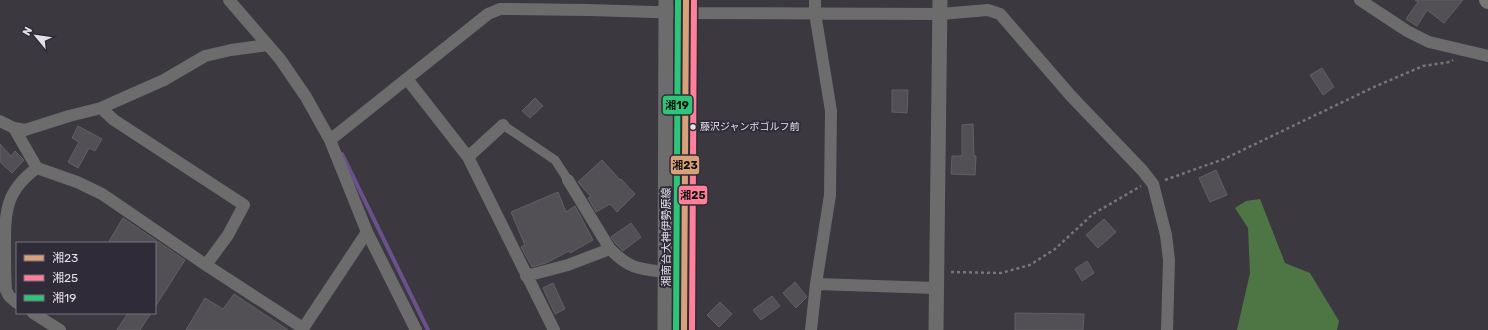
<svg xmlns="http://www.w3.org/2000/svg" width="1488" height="330" font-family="Rubik,'Noto Sans JP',sans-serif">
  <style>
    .forest { fill: #4d7644 }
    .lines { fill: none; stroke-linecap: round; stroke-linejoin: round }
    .stream { stroke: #6a518c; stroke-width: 4 }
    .building { fill: #525055; stroke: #625f65 }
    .path { stroke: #767778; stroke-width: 2.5; stroke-dasharray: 3 3; stroke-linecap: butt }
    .pedestrian { stroke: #6b6c6b; stroke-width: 9 }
    .minor { stroke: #6b6c6b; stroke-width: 12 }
    .tertiary { stroke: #6b6c6b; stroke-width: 15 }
    .secondary { stroke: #767776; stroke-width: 16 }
    .bus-1-casing { stroke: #302b38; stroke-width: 9 }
    .bus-2-casing { stroke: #302b38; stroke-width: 9 }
    .bus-3-casing { stroke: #302b38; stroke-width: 9 }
    .bus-1 { stroke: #d9a179; stroke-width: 6 }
    .bus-2 { stroke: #ff8098; stroke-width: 6 }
    .bus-3 { stroke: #2dc577; stroke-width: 6 }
    .bus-dot { fill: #e3e0e9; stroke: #302b38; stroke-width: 1.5 }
    .labels { text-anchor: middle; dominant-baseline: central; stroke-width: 4; stroke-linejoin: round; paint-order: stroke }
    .bus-label { font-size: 10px; fill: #e3e0e9; stroke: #302b38; text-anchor: start }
    .street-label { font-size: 11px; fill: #e3e0e9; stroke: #302b38 }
    .line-badge { stroke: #302b38; stroke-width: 1.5 }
    .pale-badge-label { font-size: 11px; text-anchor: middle; font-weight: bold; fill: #111 }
  </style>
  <rect width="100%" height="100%" fill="#3b383f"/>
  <path class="forest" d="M 1260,199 L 1285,263 L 1310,273 L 1339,321 L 1337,330 L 1237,330 L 1250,273 L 1248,228 L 1235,208 L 1246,201 Z"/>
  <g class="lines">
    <path class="stream" d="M 342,154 L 428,330"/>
  </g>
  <path class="building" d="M 1415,0 L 1463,0 L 1444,23 L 1427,10 L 1417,26 L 1406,19 L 1418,2 Z
    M 1322,68 L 1334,87 L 1323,95 L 1310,75 Z
    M 892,90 L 908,90 L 907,113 L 892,112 Z
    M 535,98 L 543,106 L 530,118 L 522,111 Z
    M 973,124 L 974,156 L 976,156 L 975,175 L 951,174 L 952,156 L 962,156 L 962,125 Z
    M 78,126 L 102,139 L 95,151 L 89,148 L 78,168 L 68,162 L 79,142 L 72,138 Z
    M 0,144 L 11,156 L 15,151 L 24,160 L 12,173 L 0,162 Z
    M 602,160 L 620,180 L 621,179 L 635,194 L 617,212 L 610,204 L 596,212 L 588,198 L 591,197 L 578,182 Z
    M 1216,170 L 1227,195 L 1210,202 L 1199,178 Z
    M 558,192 L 566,212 L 575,206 L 593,240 L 570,253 L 569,251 L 546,263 L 532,267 L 521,247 L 525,245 L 511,212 Z
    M 123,218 L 185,260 L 155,307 L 155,243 L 108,243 Z
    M 1104,219 L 1116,232 L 1098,248 L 1086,235 Z
    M 631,223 L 641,237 L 623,251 L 616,244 L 611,237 Z
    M 1087,261 L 1094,273 L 1082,281 L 1075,269 Z
    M 795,282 L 807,297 L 796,308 L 783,293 Z
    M 553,283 L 565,309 L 555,314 L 543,288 Z
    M 234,294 L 288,330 L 186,330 L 205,298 L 223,309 Z
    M 772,296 L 780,306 L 761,320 L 753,310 Z
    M 720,302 L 732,314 L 719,327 L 707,315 Z
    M 128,313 L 151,313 L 140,330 L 117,330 Z
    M 1015,313 L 1084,314 L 1083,330 L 1015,330 Z"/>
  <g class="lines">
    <path class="path" d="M 1165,180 L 1224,159 L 1374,87 L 1423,66 L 1450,62 L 1453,60
      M 951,272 L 1001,273 L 1030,265 L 1055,249 L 1093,214 L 1141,186"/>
    <path class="pedestrian" d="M 503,125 L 555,160 L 568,180"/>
    <path class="minor" d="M 229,0 L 280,59 L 306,97 L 330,140 L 367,232 L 416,330
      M 1360,0 L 1407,31 L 1429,42 L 1488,56
      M 407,79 L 468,157 L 554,330
      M 101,108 L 114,120 L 244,205 L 228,235 L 206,265
      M 0,121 L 14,128 L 25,130 L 69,116 L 101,108 L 112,103 L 164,80 L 205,56 L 231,50 L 268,45
      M 14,128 L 37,168 L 77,182 L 102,194 L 206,265 L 303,328
      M 330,140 L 488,14 L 500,9 L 588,10 L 687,13 L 940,14 L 988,10 L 1000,14 L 1071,96 L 1142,170 L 1153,184 L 1166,235 L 1169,260 L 1167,330
      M 468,157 L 503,125
      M 568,180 L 610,249 C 629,269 640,269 666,272
      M 526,276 L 568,265 L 610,249
      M 816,284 L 936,288
      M 17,303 L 9,296 L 6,290 C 5,276 5,263 5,249 C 5,212 5,191 37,168
      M 33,313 L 60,330
      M 302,330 L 367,232
      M 811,330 L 816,284 L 830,195 L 831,111 L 815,13 L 815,0"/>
    <path class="tertiary" d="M 665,330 L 666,0
      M 684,330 L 686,0
      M 936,330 L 940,0"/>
    <path class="secondary" d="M 1487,0 L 1488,1"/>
    <defs>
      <path id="bus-1" d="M 684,330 L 686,0"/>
      <path id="bus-2" d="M 692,330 L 694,0"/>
      <path id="bus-3" d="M 676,330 L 678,0"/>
    </defs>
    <use href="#bus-1" class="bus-1-casing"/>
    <use href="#bus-2" class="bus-2-casing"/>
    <use href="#bus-3" class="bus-3-casing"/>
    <use href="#bus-1" class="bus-1"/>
    <use href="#bus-2" class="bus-2"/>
    <use href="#bus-3" class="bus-3"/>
  </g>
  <circle class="bus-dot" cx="693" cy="127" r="3.5"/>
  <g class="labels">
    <g class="bus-label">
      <text x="700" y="127">藤沢ジャンボゴルフ前</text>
    </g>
    <g class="street-label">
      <text transform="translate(666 237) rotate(-90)">湘南台大神伊勢原線</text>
    </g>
  </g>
  <g class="line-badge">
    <rect x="662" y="95" width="31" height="20" rx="4" fill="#2dc577"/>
    <rect x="670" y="155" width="30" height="20" rx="4" fill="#d9a179"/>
    <rect x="678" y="185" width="30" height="20" rx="4" fill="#ff8098"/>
  </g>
  <g class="pale-badge-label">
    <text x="677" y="109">湘19</text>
    <text x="685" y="169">湘23</text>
    <text x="693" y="199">湘25</text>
  </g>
  <rect x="16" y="242" width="140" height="72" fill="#302b38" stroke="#78737f"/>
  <rect x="24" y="255" width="20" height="6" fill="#d9a179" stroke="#78737f"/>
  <text x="52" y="262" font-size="12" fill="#e3e0e9">湘23</text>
  <rect x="24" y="275" width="20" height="6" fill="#ff8098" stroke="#78737f"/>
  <text x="52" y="282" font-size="12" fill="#e3e0e9">湘25</text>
  <rect x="24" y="295" width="20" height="6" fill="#2dc577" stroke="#78737f"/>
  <text x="52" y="302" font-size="12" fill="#e3e0e9">湘19</text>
  <g transform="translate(36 36) rotate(299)" stroke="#302b38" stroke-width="3" paint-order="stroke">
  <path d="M0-3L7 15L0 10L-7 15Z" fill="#e3e0e9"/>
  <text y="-6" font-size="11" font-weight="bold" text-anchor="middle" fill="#e3e0e9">N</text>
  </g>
</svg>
